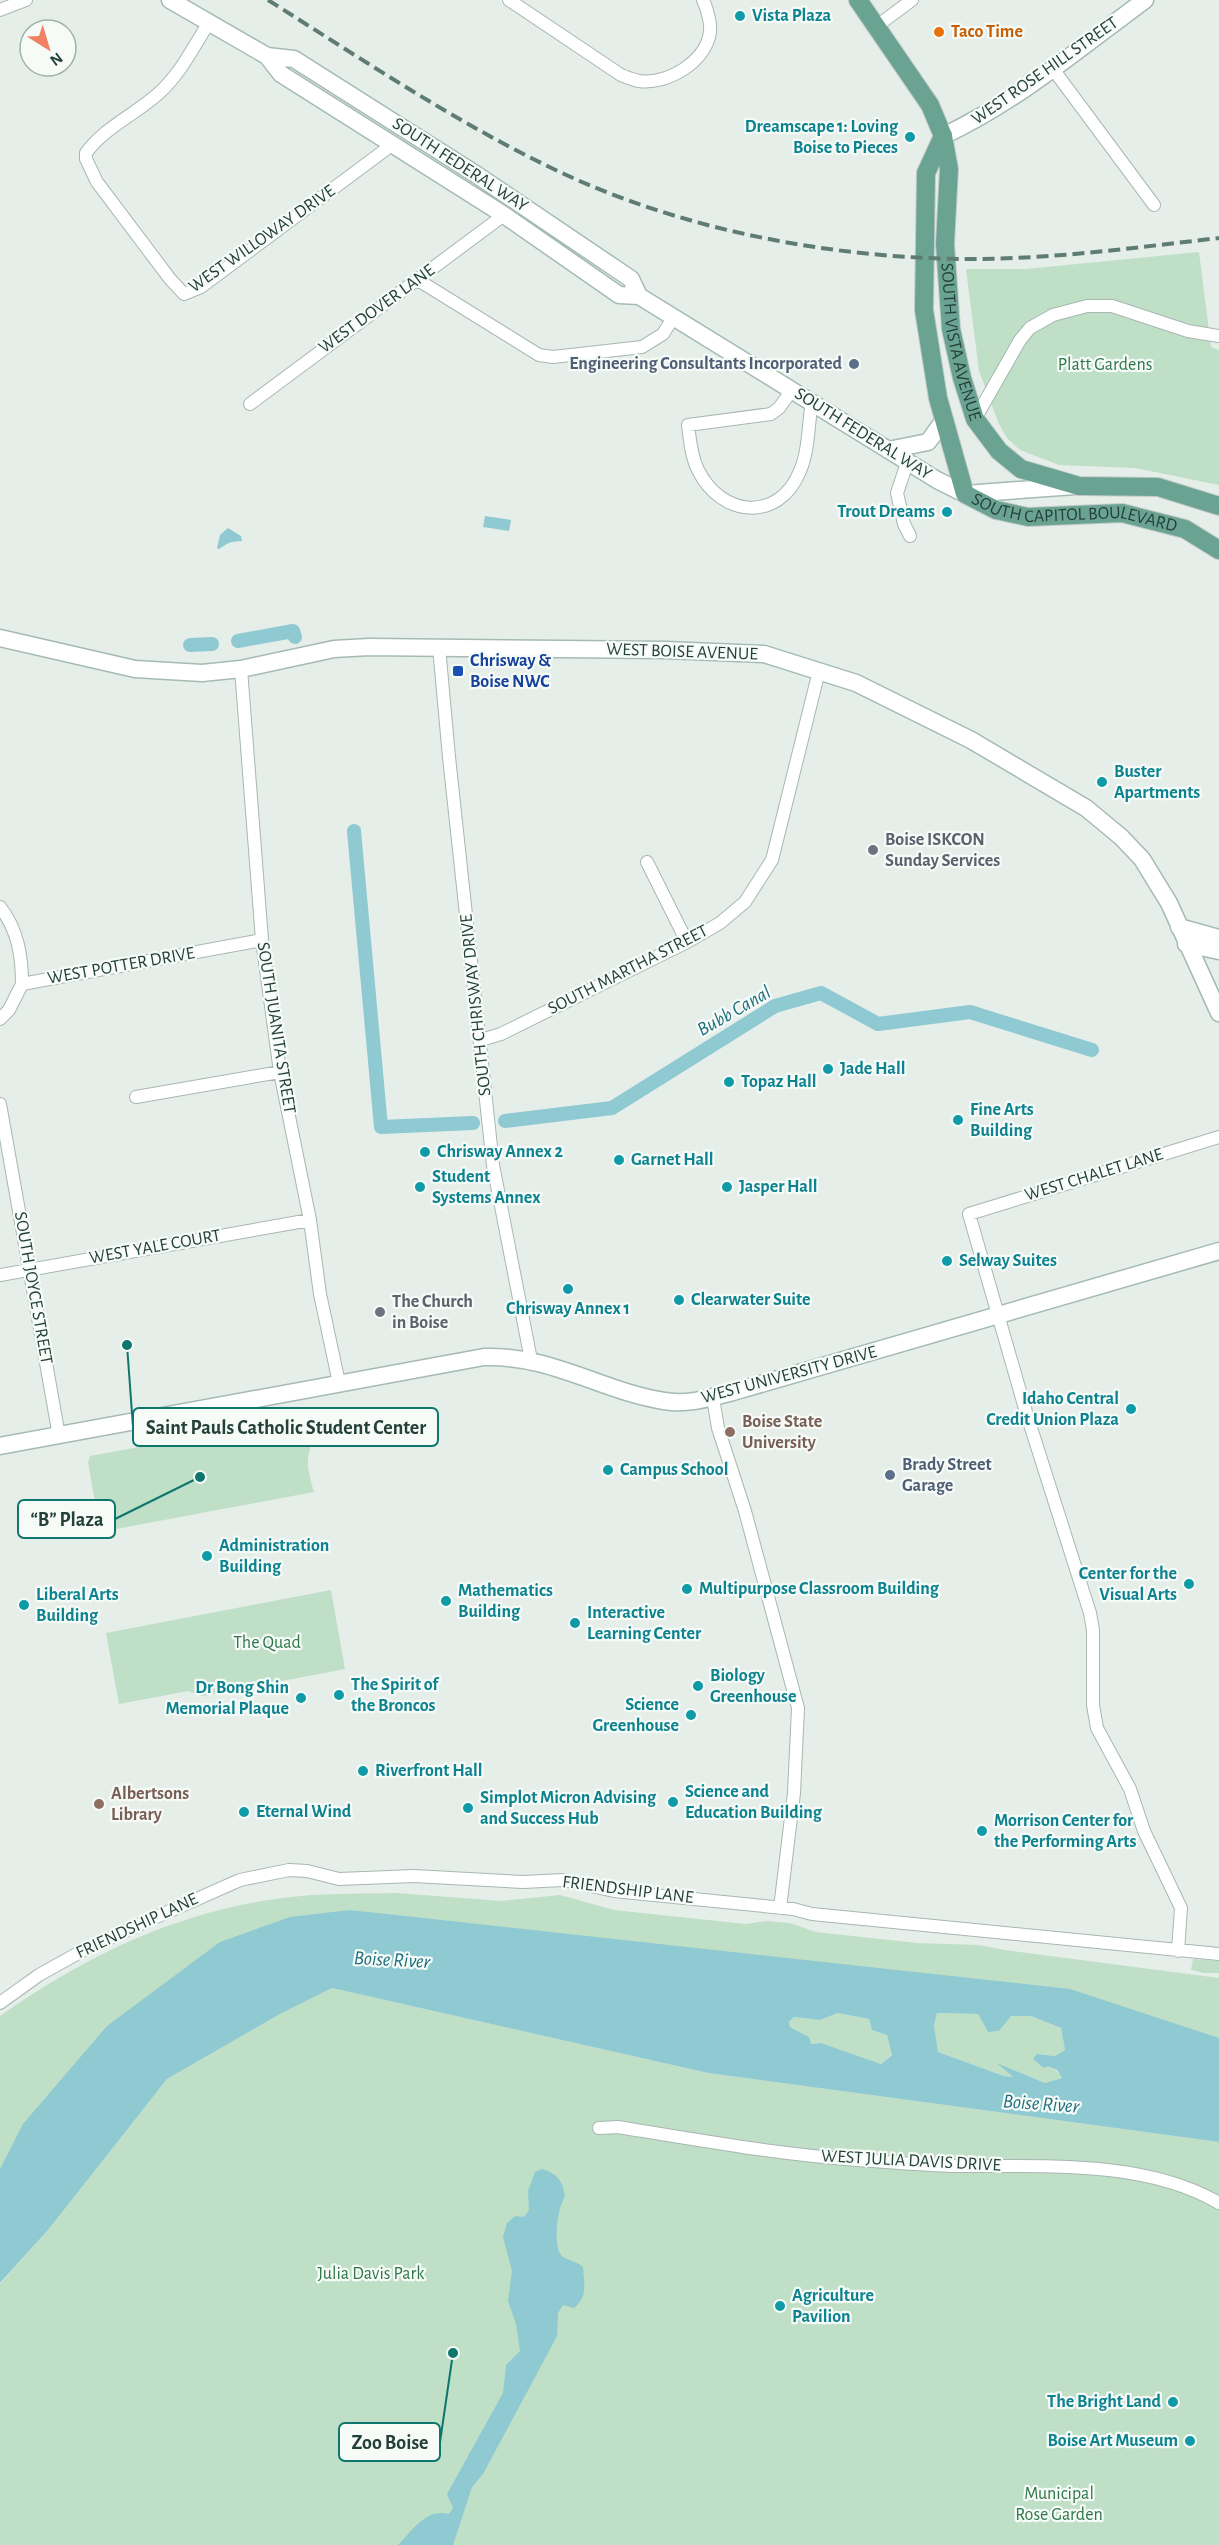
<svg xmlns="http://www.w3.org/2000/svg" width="1219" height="2545" font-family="'Alegreya Sans',sans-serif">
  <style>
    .green { fill: #bfdfc7 }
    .water { fill: #8fc9d2; fill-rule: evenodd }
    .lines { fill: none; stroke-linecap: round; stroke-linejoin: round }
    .canal { stroke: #8fc9d2; stroke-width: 14 }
    .street-casing { stroke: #a8b7b1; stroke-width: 14 }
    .secondary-casing { stroke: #a4bab2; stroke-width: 19 }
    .primary-casing { stroke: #c2cac7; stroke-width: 20 }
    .street { stroke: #fff; stroke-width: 12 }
    .secondary { stroke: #fff; stroke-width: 16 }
    .primary { stroke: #6ba393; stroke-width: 18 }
    .rail { stroke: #5f7c73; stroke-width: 4; stroke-dasharray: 12 6; stroke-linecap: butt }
    .culture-dot { fill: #0f9aa8; stroke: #f6fbf8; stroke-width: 2 }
    .food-dot { fill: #e8710a; stroke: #f6fbf8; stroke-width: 2 }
    .service-dot { fill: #5c6f8a; stroke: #f6fbf8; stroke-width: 2 }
    .transit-dot { fill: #1a4fb4; stroke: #f6fbf8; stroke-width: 2 }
    .worship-dot { fill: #6b7280; stroke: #f6fbf8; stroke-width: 2 }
    .education-dot { fill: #8d6e63; stroke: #f6fbf8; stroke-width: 2 }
    .labels { text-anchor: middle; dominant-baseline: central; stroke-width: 4.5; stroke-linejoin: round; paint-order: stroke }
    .culture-label { font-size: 18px; font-weight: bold; fill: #0d838f; stroke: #f6fbf8; text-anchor: start }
    .food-label { font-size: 18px; font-weight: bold; fill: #c56008; stroke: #f6fbf8; text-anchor: start }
    .street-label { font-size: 18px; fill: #244138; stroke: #f6fbf8 }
    .service-label { font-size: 18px; font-weight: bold; fill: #4e5e75; stroke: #f6fbf8; text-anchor: end }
    .park-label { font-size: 18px; fill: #2f7749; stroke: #f6fbf8 }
    .transit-label { font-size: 18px; font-weight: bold; fill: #164399; stroke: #f6fbf8; text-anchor: start }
    .worship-label { font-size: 18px; font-weight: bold; fill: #5b616d; stroke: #f6fbf8; text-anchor: start }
    .education-label { font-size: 18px; font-weight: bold; fill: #785e54; stroke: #f6fbf8; text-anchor: start }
    .water-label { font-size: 20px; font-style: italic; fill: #1e6f7d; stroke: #f6fbf8 }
    .leader { fill: none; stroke: #0f766e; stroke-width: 2 }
    .callout-dot { fill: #0f766e; stroke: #f6fbf8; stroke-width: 2 }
    .callout { fill: #f6fbf8; stroke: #0f766e; stroke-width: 2 }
    .callout-label { font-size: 20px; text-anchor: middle; font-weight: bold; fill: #244138 }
  </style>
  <rect width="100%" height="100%" fill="#e6eeea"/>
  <path class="green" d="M 1199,252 L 1211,347 L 1219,350 L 1219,485 L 1135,468 L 1059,465 L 1020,450 L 1007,438 L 999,424 L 979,371 L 966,269 L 1026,269 Z
    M 324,1413 C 320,1425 308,1449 308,1459 C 307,1469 311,1482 314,1492 L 100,1532 L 88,1462 L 90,1456 Z
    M 331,1590 L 345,1669 L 203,1696 L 188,1691 L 119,1704 L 106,1633 Z
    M 397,1893 L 501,1901 L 560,1895 L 614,1910 L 746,1924 L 766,1921 L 790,1923 L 816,1932 L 917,1943 L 979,1945 L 1005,1950 L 1219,1978 L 1219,2039 L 351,1910 L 0,2169 L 0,2016 C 91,1952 189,1906 301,1896 C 333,1893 365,1894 397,1893 Z
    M 1193,1959 L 1219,1961 L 1219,1973 L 1203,1973 L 1191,1970 Z
    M 332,1988 L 708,2073 L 1219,2142 L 1219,2545 L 0,2545 L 0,2284 L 48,2230 L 167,2079 L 280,2014 Z
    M 838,2013 L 869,2019 L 872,2030 L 887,2035 L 892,2054 L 881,2064 L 821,2043 L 810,2044 L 809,2037 L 790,2027 L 789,2022 L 794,2017 L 820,2020 Z
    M 937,2013 L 978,2014 L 988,2032 L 999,2031 L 1010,2016 L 1031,2016 L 1061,2028 L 1065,2050 L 1055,2056 L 1037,2054 C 1045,2063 1056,2068 1062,2078 L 1045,2083 L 999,2064 L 1014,2078 L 1004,2076 L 938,2052 L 934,2025 Z"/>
  <path class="water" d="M 485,516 L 511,520 L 509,531 L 483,527 Z
    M 228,528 L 241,536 L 242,541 C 228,542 230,542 219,549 L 217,548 L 220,535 Z
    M 350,1910 L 1070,1989 L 1219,2038 L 1219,2142 L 708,2073 L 332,1988 L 280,2014 L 167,2079 L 48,2230 L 0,2283 L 0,2169 L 23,2124 L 107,2026 L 220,1942 L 290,1917 ZM 838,2013 L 869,2019 L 872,2030 L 887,2035 L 892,2055 L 881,2064 L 821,2043 L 811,2044 L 809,2037 L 790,2027 L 789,2022 L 794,2017 L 820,2020 ZM 937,2013 L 978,2014 L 988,2032 L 999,2031 L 1011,2016 L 1031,2016 L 1061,2028 L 1065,2050 L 1055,2056 L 1037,2054 L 1033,2059 L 1044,2068 L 1048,2066 L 1057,2070 L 1062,2078 L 1045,2083 L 997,2063 L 1013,2077 L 1004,2076 L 938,2052 L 934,2025 Z
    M 542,2169 C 558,2174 563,2181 565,2197 C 558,2205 552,2247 562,2256 C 568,2261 577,2261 583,2267 C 584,2283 588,2297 574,2308 L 563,2305 L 558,2313 L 557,2336 L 483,2474 L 472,2487 L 453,2545 L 398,2545 C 412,2531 426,2508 449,2514 L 453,2508 L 447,2494 L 503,2393 L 506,2365 L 520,2351 L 516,2324 L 508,2301 L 512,2271 L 503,2237 L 507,2223 L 515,2216 L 524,2217 L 529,2210 L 528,2191 L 535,2172 Z"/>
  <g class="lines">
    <path class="canal" d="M 238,641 L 293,631 L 295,637
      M 190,645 L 212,644
      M 354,831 L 381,1127 L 473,1123
      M 505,1121 L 612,1108 L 775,1006 L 821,993 L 878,1024 L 970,1012 L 1092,1050"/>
    <defs>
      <path id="street" d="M 509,0 L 621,75 C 626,77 633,80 639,81 C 667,85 706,62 710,32 C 711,23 707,8 703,0
        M 0,10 L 26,0
        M 208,24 C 193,48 180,74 159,93 C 136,114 105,127 86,153 L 86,159 L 97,182 L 170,279 L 184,294 L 201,287 L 393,144
        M 877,26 L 912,0
        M 1053,69 L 1154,205
        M 418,280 L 539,355 L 553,357 L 642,347 L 663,334 L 673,318
        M 792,390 L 779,408 L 771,414 L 688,425 C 690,440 691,456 698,470 C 721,517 779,523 800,471 C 809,451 808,424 812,402
        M 250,404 L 504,215
        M 975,419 L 1020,340 L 1030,328 L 1053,315 L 1087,306 L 1112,306 L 1188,331 L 1219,336
        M 907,463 L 897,493 L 904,524 L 910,536
        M 439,647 L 449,757 L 493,1165 L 531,1360
        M 241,669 L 262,940 L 280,1072 L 310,1220 L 320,1294 L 339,1383
        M 647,862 L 687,942
        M 0,907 C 18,930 22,956 22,984
        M 0,1019 L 9,1010 L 22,984 L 262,940
        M 481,1040 L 501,1034 L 687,942 L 720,923 L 745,902 L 772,860 L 819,671
        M 136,1097 L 280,1072
        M 0,1104 L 59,1436
        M 0,1275 L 310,1220
        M 713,1398 L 718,1428 L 745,1511 L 798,1708 L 794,1793 L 780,1908
        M 1178,1951 L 1181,1908 L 1144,1831 L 1130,1789 L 1097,1728 L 1093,1705 L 1093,1630 L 1090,1613 L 1026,1412 L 969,1214 L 1219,1137
        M 0,2003 L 39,1975 L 82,1951 L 145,1922 L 240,1880 L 289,1870 L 307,1871 L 339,1879 L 414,1876 L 523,1882 L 563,1880 L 614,1891 L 793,1909 L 812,1914 L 1219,1954
        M 599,2128 L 618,2127 C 697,2140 776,2154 857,2160 C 890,2162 923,2165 957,2166 C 1041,2167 1144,2159 1219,2203"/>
      <path id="secondary" d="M 170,0 L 267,56 L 294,59 L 477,175 L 631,279 L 639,296
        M 267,56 L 281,74 L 504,215 L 619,295 L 639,296 L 937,480 L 965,494 L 1075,486
        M 943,136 C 1016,102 1080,48 1145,0
        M 888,450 L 928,442 L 944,420
        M 0,638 L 135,669 L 202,673 L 241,669 L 334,649 L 369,647 L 665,650 L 764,654 L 856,683 L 971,740 L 1086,808 L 1121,837 L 1142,859 L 1169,903 L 1219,1013
        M 1179,927 L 1219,938
        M 1186,944 L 1219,951
        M 0,1446 L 484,1357 C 552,1355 601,1391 664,1401 C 688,1405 710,1398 733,1392 L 1219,1251"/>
      <g id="primary">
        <path id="s1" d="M 858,0 L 930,105 L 943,136 L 949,169 L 945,244 L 951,329 L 962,378 L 975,419 L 999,451 L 1021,469 L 1079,486 L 1158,487 L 1219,506"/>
        <path id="s2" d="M 943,136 L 926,173 L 924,310 L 938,398 L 965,494 L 996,510 L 1028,517 L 1122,513 L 1185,529 L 1219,550"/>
      </g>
    </defs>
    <use href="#street" class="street-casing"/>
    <use href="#secondary" class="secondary-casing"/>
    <use href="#primary" class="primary-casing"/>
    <use href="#street" class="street"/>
    <use href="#secondary" class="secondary"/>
    <use href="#primary" class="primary"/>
    <path class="rail" d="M 268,0 C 368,63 467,130 575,179 C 699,234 846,260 981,259 C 1061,258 1140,247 1219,238"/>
  </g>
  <g class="culture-dot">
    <circle cx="740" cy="16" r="6"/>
    <circle cx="910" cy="137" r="6"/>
    <circle cx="947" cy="512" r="6"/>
    <circle cx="1102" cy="782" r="6"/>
    <circle cx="828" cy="1069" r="6"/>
    <circle cx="729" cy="1082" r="6"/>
    <circle cx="958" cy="1120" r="6"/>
    <circle cx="425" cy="1152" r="6"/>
    <circle cx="619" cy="1160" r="6"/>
    <circle cx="420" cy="1187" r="6"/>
    <circle cx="727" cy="1187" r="6"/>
    <circle cx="947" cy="1261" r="6"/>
    <circle cx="568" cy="1289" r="6"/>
    <circle cx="679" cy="1300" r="6"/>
    <circle cx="1131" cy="1409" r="6"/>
    <circle cx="608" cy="1470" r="6"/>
    <circle cx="207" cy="1556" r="6"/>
    <circle cx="1189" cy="1584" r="6"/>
    <circle cx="687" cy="1589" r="6"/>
    <circle cx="446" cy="1601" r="6"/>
    <circle cx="24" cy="1605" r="6"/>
    <circle cx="575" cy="1623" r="6"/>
    <circle cx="698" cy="1686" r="6"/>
    <circle cx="339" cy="1695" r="6"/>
    <circle cx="301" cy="1698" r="6"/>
    <circle cx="691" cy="1715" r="6"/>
    <circle cx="363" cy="1771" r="6"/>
    <circle cx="673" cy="1802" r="6"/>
    <circle cx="468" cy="1808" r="6"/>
    <circle cx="244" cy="1812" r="6"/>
    <circle cx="982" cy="1831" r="6"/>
    <circle cx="780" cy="2306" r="6"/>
    <circle cx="1173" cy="2402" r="6"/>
    <circle cx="1190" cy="2441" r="6"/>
  </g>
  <circle class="food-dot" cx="939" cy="32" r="6"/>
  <g class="service-dot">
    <circle cx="854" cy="364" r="6"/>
    <circle cx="890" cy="1475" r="6"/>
  </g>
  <rect class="transit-dot" x="452" y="665" width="12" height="12" rx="3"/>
  <g class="worship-dot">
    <circle cx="873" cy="850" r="6"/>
    <circle cx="380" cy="1312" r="6"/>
  </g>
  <g class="education-dot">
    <circle cx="730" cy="1432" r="6"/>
    <circle cx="99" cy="1804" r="6"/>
  </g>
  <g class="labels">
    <g class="culture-label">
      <text x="752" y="16">Vista Plaza</text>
      <text x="898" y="127" text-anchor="end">Dreamscape 1: Loving<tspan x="898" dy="21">Boise to Pieces</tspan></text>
      <text x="935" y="512" text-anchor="end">Trout Dreams</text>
      <text x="1114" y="772">Buster<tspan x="1114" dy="21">Apartments</tspan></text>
      <text x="840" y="1069">Jade Hall</text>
      <text x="741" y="1082">Topaz Hall</text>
      <text x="970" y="1110">Fine Arts<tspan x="970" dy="21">Building</tspan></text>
      <text x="437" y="1152">Chrisway Annex 2</text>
      <text x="631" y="1160">Garnet Hall</text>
      <text x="432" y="1177">Student<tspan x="432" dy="21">Systems Annex</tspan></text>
      <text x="739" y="1187">Jasper Hall</text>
      <text x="959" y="1261">Selway Suites</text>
      <text x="691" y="1300">Clearwater Suite</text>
      <text x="568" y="1309" text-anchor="middle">Chrisway Annex 1</text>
      <text x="1119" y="1399" text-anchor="end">Idaho Central<tspan x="1119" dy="21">Credit Union Plaza</tspan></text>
      <text x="620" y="1470">Campus School</text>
      <text x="219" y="1546">Administration<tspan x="219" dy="21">Building</tspan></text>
      <text x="1177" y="1574" text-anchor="end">Center for the<tspan x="1177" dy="21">Visual Arts</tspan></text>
      <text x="699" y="1589">Multipurpose Classroom Building</text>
      <text x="458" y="1591">Mathematics<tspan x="458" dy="21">Building</tspan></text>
      <text x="36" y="1595">Liberal Arts<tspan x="36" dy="21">Building</tspan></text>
      <text x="587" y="1613">Interactive<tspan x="587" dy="21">Learning Center</tspan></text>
      <text x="710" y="1676">Biology<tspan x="710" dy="21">Greenhouse</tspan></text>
      <text x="351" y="1685">The Spirit of<tspan x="351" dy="21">the Broncos</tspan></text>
      <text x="289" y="1688" text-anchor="end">Dr Bong Shin<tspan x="289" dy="21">Memorial Plaque</tspan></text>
      <text x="679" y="1705" text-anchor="end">Science<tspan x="679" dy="21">Greenhouse</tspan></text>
      <text x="375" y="1771">Riverfront Hall</text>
      <text x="685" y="1792">Science and<tspan x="685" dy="21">Education Building</tspan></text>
      <text x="480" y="1798">Simplot Micron Advising<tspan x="480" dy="21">and Success Hub</tspan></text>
      <text x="256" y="1812">Eternal Wind</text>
      <text x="994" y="1821">Morrison Center for<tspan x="994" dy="21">the Performing Arts</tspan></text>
      <text x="792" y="2296">Agriculture<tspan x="792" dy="21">Pavilion</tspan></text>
      <text x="1161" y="2402" text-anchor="end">The Bright Land</text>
      <text x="1178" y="2441" text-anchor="end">Boise Art Museum</text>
    </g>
    <g class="food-label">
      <text x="951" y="32">Taco Time</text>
    </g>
    <g class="street-label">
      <text transform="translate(1045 71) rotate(-35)">WEST ROSE HILL STREET</text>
      <text transform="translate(460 165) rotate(33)">SOUTH FEDERAL WAY</text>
      <text transform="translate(262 239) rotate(-35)">WEST WILLOWAY DRIVE</text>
      <text transform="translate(377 309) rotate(-36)">WEST DOVER LANE</text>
      <text stroke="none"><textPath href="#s1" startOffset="369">SOUTH VISTA AVENUE</textPath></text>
      <text transform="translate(863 434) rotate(32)">SOUTH FEDERAL WAY</text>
      <text stroke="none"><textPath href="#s2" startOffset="480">SOUTH CAPITOL BOULEVARD</textPath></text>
      <text transform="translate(682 652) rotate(2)">WEST BOISE AVENUE</text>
      <text transform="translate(121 966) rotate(-10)">WEST POTTER DRIVE</text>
      <text transform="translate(628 970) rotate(-27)">SOUTH MARTHA STREET</text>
      <text transform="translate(476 1005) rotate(-96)">SOUTH CHRISWAY DRIVE</text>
      <text transform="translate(276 1028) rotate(81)">SOUTH JUANITA STREET</text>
      <text transform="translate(1094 1175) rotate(-17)">WEST CHALET LANE</text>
      <text transform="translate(155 1247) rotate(-10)">WEST YALE COURT</text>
      <text transform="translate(33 1288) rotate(80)">SOUTH JOYCE STREET</text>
      <text transform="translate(789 1375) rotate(-15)">WEST UNIVERSITY DRIVE</text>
      <text transform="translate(628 1890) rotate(7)">FRIENDSHIP LANE</text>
      <text transform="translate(137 1926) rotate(-25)">FRIENDSHIP LANE</text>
      <text transform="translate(911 2161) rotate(3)">WEST JULIA DAVIS DRIVE</text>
    </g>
    <g class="service-label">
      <text x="842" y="364">Engineering Consultants Incorporated</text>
      <text x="902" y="1465" text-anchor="start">Brady Street<tspan x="902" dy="21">Garage</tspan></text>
    </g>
    <g class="park-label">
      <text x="1105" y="365">Platt Gardens</text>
      <text x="267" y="1643">The Quad</text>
      <text x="371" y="2274">Julia Davis Park</text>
      <text x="1059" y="2494">Municipal<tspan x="1059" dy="21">Rose Garden</tspan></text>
    </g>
    <g class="transit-label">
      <text x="470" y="661">Chrisway &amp;<tspan x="470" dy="21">Boise NWC</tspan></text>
    </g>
    <g class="worship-label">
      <text x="885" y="840">Boise ISKCON<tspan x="885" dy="21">Sunday Services</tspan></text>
      <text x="392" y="1302">The Church<tspan x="392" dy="21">in Boise</tspan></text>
    </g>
    <g class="education-label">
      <text x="742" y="1422">Boise State<tspan x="742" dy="21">University</tspan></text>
      <text x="111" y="1794">Albertsons<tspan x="111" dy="21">Library</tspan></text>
    </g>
    <g class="water-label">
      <text transform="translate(734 1011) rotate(-30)">Bubb Canal</text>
      <text transform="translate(392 1960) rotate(3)">Boise River</text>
      <text transform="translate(1041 2104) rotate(4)">Boise River</text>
    </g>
  </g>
  <path class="leader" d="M127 1345L133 1427M200 1477L115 1519M453 2353L440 2442"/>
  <g class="callout-dot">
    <circle cx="127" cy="1345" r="6"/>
    <circle cx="200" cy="1477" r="6"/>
    <circle cx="453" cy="2353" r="6"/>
  </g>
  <g class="callout">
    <rect x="133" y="1408" width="305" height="38" rx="6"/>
    <rect x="18" y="1500" width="97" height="38" rx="6"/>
    <rect x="339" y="2423" width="101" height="38" rx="6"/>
  </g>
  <g class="callout-label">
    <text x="286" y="1434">Saint Pauls Catholic Student Center</text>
    <text x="67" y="1526">“B” Plaza</text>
    <text x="390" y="2449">Zoo Boise</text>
  </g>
  <g transform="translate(48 48) rotate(143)"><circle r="28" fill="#f6fbf8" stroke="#a2b1ab" stroke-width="1.5"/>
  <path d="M0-4.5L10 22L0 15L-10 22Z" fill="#f08162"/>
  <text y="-9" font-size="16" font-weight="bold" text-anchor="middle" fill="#244138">N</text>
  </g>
</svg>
